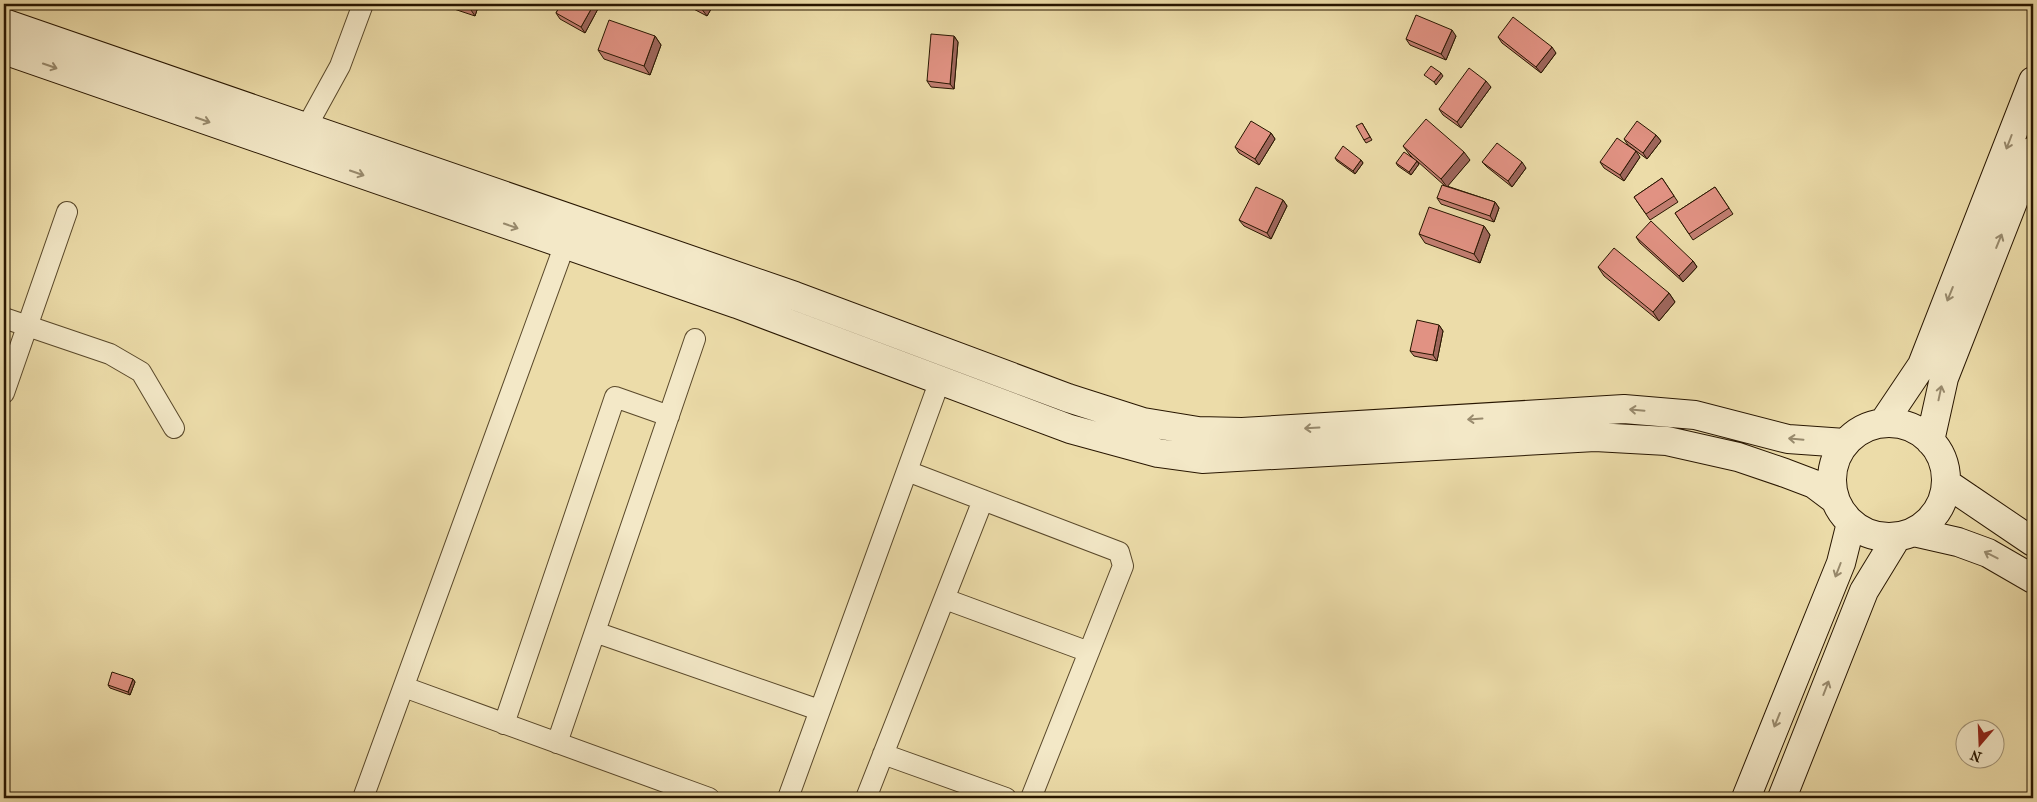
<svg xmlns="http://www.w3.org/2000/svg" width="2037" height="802" font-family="'IM FELL French Canon',serif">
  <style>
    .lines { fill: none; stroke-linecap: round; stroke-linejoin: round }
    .street-casing { stroke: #59482a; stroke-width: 22 }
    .secondary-casing { stroke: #281600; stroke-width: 30 }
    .street { stroke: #f3e8c7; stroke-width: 20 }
    .secondary { stroke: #f3e8c7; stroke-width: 28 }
    .wall { fill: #c27e71; stroke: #281600 }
    .shaded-wall { fill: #9e665c; stroke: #281600 }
    .building { fill: #e19283; stroke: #281600 }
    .oneway { stroke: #988a6d }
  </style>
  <rect width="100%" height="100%" fill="#ecdca9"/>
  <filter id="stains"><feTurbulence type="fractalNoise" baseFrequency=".004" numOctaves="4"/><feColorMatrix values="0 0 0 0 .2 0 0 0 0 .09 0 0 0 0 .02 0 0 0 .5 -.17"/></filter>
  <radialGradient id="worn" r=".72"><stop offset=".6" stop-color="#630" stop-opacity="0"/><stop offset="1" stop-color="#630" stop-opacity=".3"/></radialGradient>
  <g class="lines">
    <defs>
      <path id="street" d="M 307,126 L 340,66 L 363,4
        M 4,318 L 110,354 L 141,372 L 174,428
        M 4,393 L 67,212
        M 907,471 L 1119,552 L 1123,566 L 1031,798
        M 945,599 L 1089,652
        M 595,632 L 819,710
        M 404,687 L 709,798
        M 504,724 L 615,397 L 669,416
        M 557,743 L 695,339
        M 883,754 L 1006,798
        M 363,798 L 569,233
        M 788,798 L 940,380
        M 866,798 L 983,500"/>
      <path id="secondary" d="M 4,23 L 795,296 L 1068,398 L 1143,422 L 1198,431 L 1242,432 L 1624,409 L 1695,415 L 1788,439 L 1845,443
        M 4,50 L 737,304 L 1070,429 L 1158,453 L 1202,459 L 1595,437 L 1667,441 L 1738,457 L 1785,473 L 1814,484 L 1834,499
        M1832 480a57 57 0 1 1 114 0a57 57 0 1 1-114 0Z
        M 1883,423 L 1922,365 L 2033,81
        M 1930,441 L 1944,378 L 2033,151
        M 1946,483 L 2033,542
        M 1914,532 L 1958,542 L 1988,553 L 2033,579
        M 1746,798 L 1841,563 L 1851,523
        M 1782,798 L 1864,591 L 1897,537"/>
    </defs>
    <use href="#street" class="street-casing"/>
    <use href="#secondary" class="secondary-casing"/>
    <use href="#street" class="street"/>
    <use href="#secondary" class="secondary"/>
  </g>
  <path class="wall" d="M 439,4 L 479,4 L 475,16 Z
    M 561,4 L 597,4 L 599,7 L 585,33 L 560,19 L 556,13 Z
    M 684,4 L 714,4 L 707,16 Z
    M 655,36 L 661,45 L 650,75 L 604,59 L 598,50 Z
    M 954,36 L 958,42 L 954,89 L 931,87 L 927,81 Z
    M 1456,36 L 1446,60 L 1410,45 L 1406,39 Z
    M 1498,37 L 1556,53 L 1541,73 L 1502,43 Z
    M 1491,87 L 1461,128 L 1443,115 L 1439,109 Z
    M 1362,123 L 1372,140 L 1366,143 L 1364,140 Z
    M 1271,133 L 1275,139 L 1259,165 L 1239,153 L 1235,147 Z
    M 1656,135 L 1661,141 L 1647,159 L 1628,145 L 1624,139 Z
    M 1403,146 L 1470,160 L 1447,186 L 1495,202 L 1499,208 L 1494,222 L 1441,204 L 1437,198 L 1445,186 L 1417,161 L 1419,164 L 1411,175 L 1398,166 L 1396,163 L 1416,161 L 1409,154 Z
    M 1640,157 L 1624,181 L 1604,168 L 1600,162 Z
    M 1335,158 L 1361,160 L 1363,163 L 1355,174 L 1337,161 Z
    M 1482,162 L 1526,168 L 1512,187 L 1487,167 Z
    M 1662,178 L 1678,202 L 1650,220 L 1634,197 Z
    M 1715,187 L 1733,214 L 1693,240 L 1675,213 Z
    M 1283,200 L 1287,206 L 1271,239 L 1244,226 L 1239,220 Z
    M 1484,226 L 1490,235 L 1480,263 L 1425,243 L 1419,234 Z
    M 1636,237 L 1693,261 L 1697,267 L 1683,282 L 1640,243 Z
    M 1598,267 L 1669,293 L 1675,302 L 1659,321 L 1604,276 Z
    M 1439,325 L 1443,331 L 1437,361 L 1414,356 L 1410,351 Z
    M 133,679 L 135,682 L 130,695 L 110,688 L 108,685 Z"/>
  <path class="shaded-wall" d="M 470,4 L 479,4 L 475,16 L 469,7 Z
    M 594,4 L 597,4 L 599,7 L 585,33 L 581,27 Z
    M 703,4 L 714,4 L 707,16 L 701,8 Z
    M 1452,30 L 1456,36 L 1446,60 L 1441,54 Z
    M 655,36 L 661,45 L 650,75 L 644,66 Z
    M 954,36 L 958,42 L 954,89 L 950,84 Z
    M 1552,47 L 1556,53 L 1541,73 L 1536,67 Z
    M 1441,73 L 1443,76 L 1436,85 L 1434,82 Z
    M 1486,81 L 1491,87 L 1461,128 L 1457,122 Z
    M 1271,133 L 1275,139 L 1259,165 L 1255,159 Z
    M 1656,135 L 1661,141 L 1647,159 L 1643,153 Z
    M 1636,151 L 1640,157 L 1624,181 L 1620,175 Z
    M 1464,152 L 1470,160 L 1447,187 L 1441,179 Z
    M 1361,160 L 1363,163 L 1355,174 L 1353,171 Z
    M 1417,161 L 1419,164 L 1411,175 L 1409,172 Z
    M 1522,162 L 1526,168 L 1512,187 L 1508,181 Z
    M 1283,200 L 1287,206 L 1271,239 L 1267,233 Z
    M 1495,202 L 1499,208 L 1494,222 L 1490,216 Z
    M 1484,226 L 1490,235 L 1480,263 L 1474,254 Z
    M 1693,261 L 1697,267 L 1683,282 L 1679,276 Z
    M 1669,293 L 1675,302 L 1659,321 L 1653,312 Z
    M 1439,325 L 1443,331 L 1437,361 L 1433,355 Z
    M 133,679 L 135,682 L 130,695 L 128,692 Z"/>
  <path class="building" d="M 458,4 L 470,4 L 469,7 Z
    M 561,4 L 594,4 L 581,27 L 556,13 Z
    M 693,4 L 703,4 L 701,8 Z
    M 1416,15 L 1452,30 L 1441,54 L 1406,39 Z
    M 1513,17 L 1552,47 L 1536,67 L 1498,37 Z
    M 609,20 L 655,36 L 644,66 L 598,50 Z
    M 931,34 L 954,36 L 950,84 L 927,81 Z
    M 1431,66 L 1441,73 L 1434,82 L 1424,75 Z
    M 1469,68 L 1486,81 L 1457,122 L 1439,109 Z
    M 1426,119 L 1464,152 L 1441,179 L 1403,146 Z
    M 1251,121 L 1271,133 L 1255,159 L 1235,147 Z
    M 1637,121 L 1656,135 L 1643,153 L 1624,139 Z
    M 1362,123 L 1370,137 L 1364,140 L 1356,126 Z
    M 1617,138 L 1636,151 L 1620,175 L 1600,162 Z
    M 1497,143 L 1522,162 L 1508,181 L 1482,162 Z
    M 1343,146 L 1361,160 L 1353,171 L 1335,158 Z
    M 1404,152 L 1417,161 L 1409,172 L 1396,163 Z
    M 1662,178 L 1674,196 L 1646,214 L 1634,197 Z
    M 1442,185 L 1495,202 L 1490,216 L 1437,198 Z
    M 1256,187 L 1283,200 L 1267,233 L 1239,220 Z
    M 1715,187 L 1729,208 L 1689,234 L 1675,213 Z
    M 1429,207 L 1484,226 L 1474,254 L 1419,234 Z
    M 1651,221 L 1693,261 L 1679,276 L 1636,237 Z
    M 1614,248 L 1669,293 L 1653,312 L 1598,267 Z
    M 1417,320 L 1439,325 L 1433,355 L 1410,351 Z
    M 112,672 L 133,679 L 128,692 L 108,685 Z"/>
  <defs><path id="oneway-shaft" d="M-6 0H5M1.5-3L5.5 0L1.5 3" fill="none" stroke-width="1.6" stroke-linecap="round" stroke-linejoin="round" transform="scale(1.25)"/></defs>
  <g class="oneway">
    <use href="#oneway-shaft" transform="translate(50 66) rotate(19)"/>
    <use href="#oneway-shaft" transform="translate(203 120) rotate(19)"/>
    <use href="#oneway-shaft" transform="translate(2009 142) rotate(111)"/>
    <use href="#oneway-shaft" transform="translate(357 173) rotate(19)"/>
    <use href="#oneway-shaft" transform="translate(511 226) rotate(19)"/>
    <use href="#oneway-shaft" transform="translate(1999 241) rotate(-68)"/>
    <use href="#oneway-shaft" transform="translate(1950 294) rotate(112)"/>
    <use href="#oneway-shaft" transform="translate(1940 393) rotate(-78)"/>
    <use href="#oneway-shaft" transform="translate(1637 410) rotate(-175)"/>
    <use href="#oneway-shaft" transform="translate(1475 419) rotate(176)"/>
    <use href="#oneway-shaft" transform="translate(1312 428) rotate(177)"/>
    <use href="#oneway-shaft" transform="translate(1796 439) rotate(-175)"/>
    <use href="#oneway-shaft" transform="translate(1991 555) rotate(-153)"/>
    <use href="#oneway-shaft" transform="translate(1838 570) rotate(111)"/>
    <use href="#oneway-shaft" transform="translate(1826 688) rotate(-69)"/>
    <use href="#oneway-shaft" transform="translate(1777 720) rotate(112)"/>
  </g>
  <rect width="2037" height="802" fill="none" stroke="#ecdca9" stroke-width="20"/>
  <rect x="5" y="5" width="2027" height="792" fill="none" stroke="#281600" stroke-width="2.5"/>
  <rect x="10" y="10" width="2017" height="782" fill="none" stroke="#281600"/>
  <g transform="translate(1980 744) rotate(199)"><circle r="24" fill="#f3e8c7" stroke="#a29477"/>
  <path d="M0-4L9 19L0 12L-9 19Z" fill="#8f2418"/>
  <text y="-8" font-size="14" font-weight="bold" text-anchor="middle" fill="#281600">N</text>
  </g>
  <rect width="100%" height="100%" filter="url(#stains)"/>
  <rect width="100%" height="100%" fill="url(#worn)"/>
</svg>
